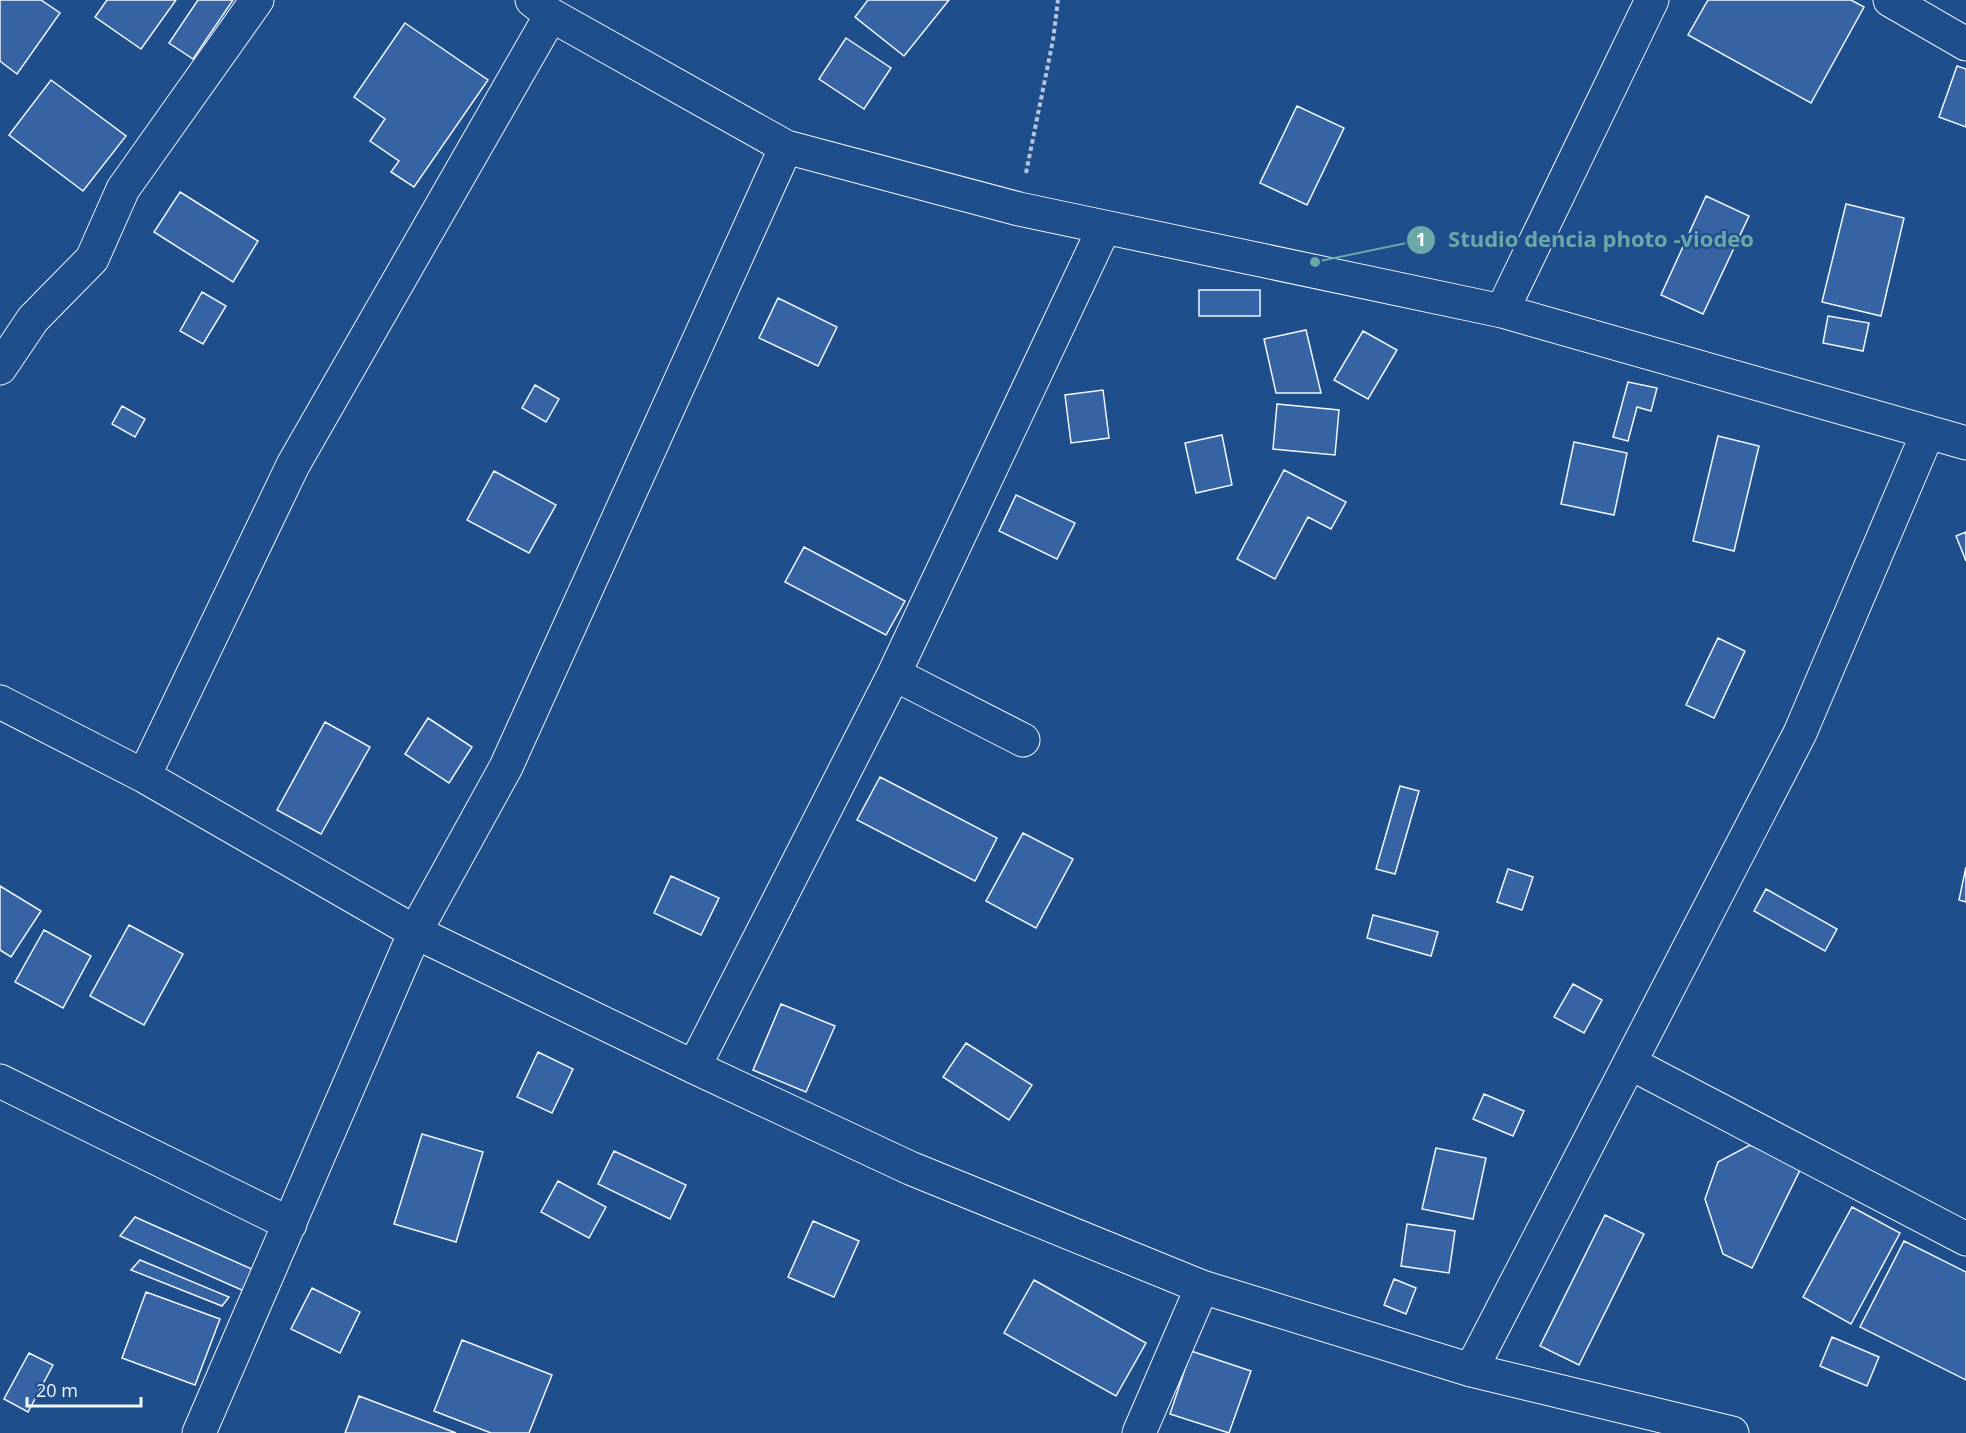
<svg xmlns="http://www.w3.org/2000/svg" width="1966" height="1433" font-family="'Open Sans',sans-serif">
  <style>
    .building { fill: #3563a3; stroke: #f2f6ff; stroke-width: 1.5 }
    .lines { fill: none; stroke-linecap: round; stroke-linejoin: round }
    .minor-casing { stroke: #f2f6ff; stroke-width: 35 }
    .path { stroke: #b3c4dc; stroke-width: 4; stroke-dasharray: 4.5 3; stroke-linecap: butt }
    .minor { stroke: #1f4e8c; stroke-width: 33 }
    .leader { fill: none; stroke: #6aa9a8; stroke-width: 2 }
    .callout-dot { fill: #6aa9a8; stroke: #1f4e8c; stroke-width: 2 }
    .mark-label { font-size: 18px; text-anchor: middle; font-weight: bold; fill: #fff }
    .callout-label { font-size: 22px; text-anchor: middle; font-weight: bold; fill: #6aa9a8; stroke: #1f4e8c; stroke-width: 4.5; stroke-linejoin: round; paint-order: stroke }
  </style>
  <rect width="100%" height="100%" fill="#1f4e8c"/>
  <path class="building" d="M 0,0 L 41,0 L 60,13 L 17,74 L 0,61 Z
    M 107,0 L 176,0 L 141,49 L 95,17 Z
    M 198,0 L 233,0 L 193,59 L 169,43 Z
    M 868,0 L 949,0 L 904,56 L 855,17 Z
    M 1708,0 L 1851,0 L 1864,7 L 1811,103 L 1688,35 Z
    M 405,23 L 488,80 L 414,187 L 391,172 L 399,161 L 370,141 L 385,119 L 354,97 Z
    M 846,38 L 891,68 L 864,109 L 819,79 Z
    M 1957,66 L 1966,69 L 1966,127 L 1939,117 Z
    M 51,80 L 126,136 L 83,191 L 9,135 Z
    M 1297,106 L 1344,128 L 1307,205 L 1260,183 Z
    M 180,192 L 258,241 L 233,282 L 154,232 Z
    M 1706,196 L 1749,216 L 1703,314 L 1661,295 Z
    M 1846,204 L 1904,218 L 1881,316 L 1822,302 Z
    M 1199,290 L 1260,290 L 1260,316 L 1199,316 Z
    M 202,292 L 226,306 L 203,344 L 180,331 Z
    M 778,298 L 837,327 L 818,366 L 759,338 Z
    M 1828,316 L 1869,323 L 1863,351 L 1823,343 Z
    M 1306,330 L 1321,393 L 1276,393 L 1264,339 Z
    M 1363,331 L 1397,350 L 1368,399 L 1334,380 Z
    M 1628,382 L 1657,388 L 1651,411 L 1637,407 L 1628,441 L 1613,437 Z
    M 535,385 L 559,399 L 546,422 L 522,408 Z
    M 1103,390 L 1109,438 L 1071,443 L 1065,395 Z
    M 1277,404 L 1339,410 L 1335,455 L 1273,449 Z
    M 122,406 L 145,419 L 135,437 L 112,424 Z
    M 1222,435 L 1232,485 L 1196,493 L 1185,443 Z
    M 1718,436 L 1759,446 L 1734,551 L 1693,541 Z
    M 1574,442 L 1627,453 L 1614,515 L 1561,504 Z
    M 1284,470 L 1346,502 L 1331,529 L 1308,517 L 1275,579 L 1237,559 Z
    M 494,471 L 556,505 L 529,553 L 467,520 Z
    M 1016,495 L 1075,523 L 1057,559 L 999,531 Z
    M 1966,532 L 1966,561 L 1956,536 Z
    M 804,547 L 905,601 L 886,635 L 785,582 Z
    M 1718,638 L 1745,651 L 1714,718 L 1686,705 Z
    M 428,718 L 472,747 L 449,783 L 405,754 Z
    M 325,722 L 370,747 L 321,834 L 277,810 Z
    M 880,777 L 997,838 L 975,881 L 857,820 Z
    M 1400,786 L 1419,791 L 1395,874 L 1376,869 Z
    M 1023,833 L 1073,859 L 1036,928 L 986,901 Z
    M 1966,867 L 1966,902 L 1959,900 Z
    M 1508,869 L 1533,877 L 1522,910 L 1497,902 Z
    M 671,876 L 719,898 L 701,935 L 654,913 Z
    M 0,886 L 41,911 L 11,957 L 0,950 Z
    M 1766,889 L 1837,929 L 1825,951 L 1754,911 Z
    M 1373,915 L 1438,932 L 1431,956 L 1367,938 Z
    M 129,925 L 183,954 L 144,1025 L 90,996 Z
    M 44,930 L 91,956 L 63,1008 L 15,982 Z
    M 1573,984 L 1602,1000 L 1584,1033 L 1554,1017 Z
    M 781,1004 L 835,1026 L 806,1092 L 753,1070 Z
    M 966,1043 L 1032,1085 L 1009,1120 L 943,1077 Z
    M 538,1052 L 573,1069 L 552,1113 L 517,1097 Z
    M 1484,1094 L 1524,1111 L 1513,1136 L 1473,1119 Z
    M 422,1134 L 483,1152 L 456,1242 L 394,1224 Z
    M 1750,1145 L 1801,1168 L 1752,1268 L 1723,1254 L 1705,1199 L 1718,1162 Z
    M 1436,1148 L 1486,1158 L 1473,1219 L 1422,1209 Z
    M 614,1151 L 686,1185 L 670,1219 L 598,1184 Z
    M 558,1181 L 606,1207 L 589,1238 L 541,1212 Z
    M 1852,1207 L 1900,1233 L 1851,1324 L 1803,1297 Z
    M 1605,1215 L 1644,1234 L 1579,1365 L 1540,1346 Z
    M 135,1217 L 254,1270 L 244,1291 L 120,1236 Z
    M 813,1221 L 859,1241 L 834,1297 L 788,1277 Z
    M 1407,1224 L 1455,1231 L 1449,1273 L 1401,1266 Z
    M 1904,1241 L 1966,1272 L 1966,1380 L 1860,1327 Z
    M 140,1260 L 229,1297 L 222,1306 L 131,1270 Z
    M 1394,1279 L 1416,1288 L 1406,1314 L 1384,1305 Z
    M 1034,1280 L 1146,1343 L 1116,1396 L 1004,1333 Z
    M 312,1288 L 360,1312 L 340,1353 L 291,1329 Z
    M 146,1292 L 220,1319 L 195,1385 L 122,1358 Z
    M 1832,1337 L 1879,1357 L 1867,1386 L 1820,1366 Z
    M 462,1340 L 552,1375 L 529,1433 L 491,1433 L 434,1411 Z
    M 1191,1351 L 1251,1371 L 1229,1433 L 1170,1414 Z
    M 29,1353 L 53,1365 L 28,1412 L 4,1399 Z
    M 359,1396 L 456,1433 L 345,1433 Z"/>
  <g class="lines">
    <defs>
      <path id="minor" d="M 532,0 L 551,15 L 786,147 L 1019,209 L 1502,311 L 1966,443
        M 1890,0 L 1966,44
        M 1502,311 L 1652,0
        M 0,368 L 33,319 L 92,259 L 123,189 L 257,0
        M 894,674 L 1023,740
        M 0,702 L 144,776 L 415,932 L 694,1067 L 910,1168 L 1202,1287 L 1471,1370 L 1732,1433
        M 144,776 L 293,465 L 551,15
        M 1630,1063 L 1966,1239
        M 694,1067 L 894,674 L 1104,228
        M 0,1081 L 290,1224
        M 1471,1370 L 1800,733 L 1928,432
        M 199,1433 L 415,932 L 506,767 L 786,147
        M 1139,1433 L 1202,1287"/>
    </defs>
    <use href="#minor" class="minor-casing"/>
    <path class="path" d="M 1026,173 L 1053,40 L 1058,0"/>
    <use href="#minor" class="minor"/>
  </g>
  <path class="leader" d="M1315 262L1421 240"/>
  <g class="callout-dot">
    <circle cx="1315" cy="262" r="6"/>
    <circle cx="1421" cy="240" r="15"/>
  </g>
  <g class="mark-label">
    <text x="1421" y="246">1</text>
  </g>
  <g class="callout-label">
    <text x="1601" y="247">Studio dencia photo -viodeo</text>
  </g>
  <path d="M27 1397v9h114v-9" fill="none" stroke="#f2f6ff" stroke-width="3"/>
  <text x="36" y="1397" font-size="18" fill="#f2f6ff" stroke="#1f4e8c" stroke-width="4.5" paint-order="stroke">20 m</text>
</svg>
